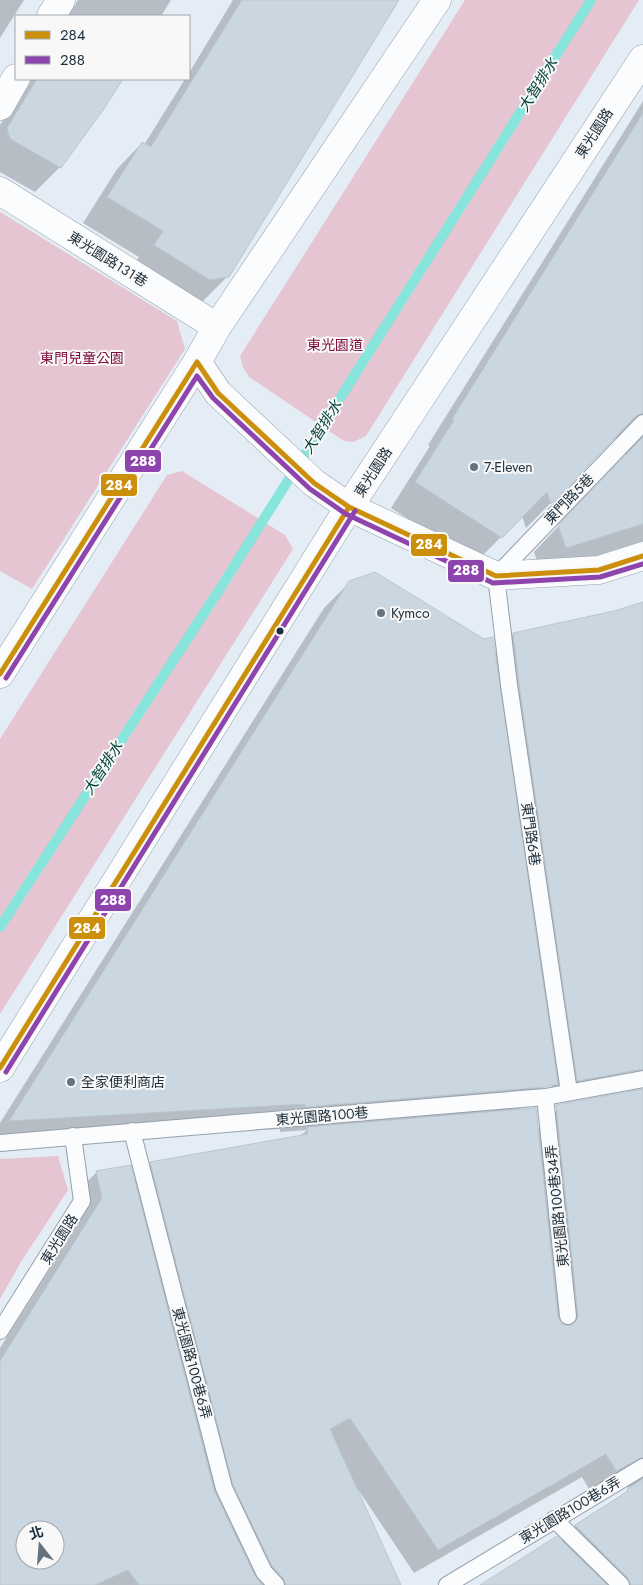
<svg xmlns="http://www.w3.org/2000/svg" width="643" height="1585" font-family="Jost,'Noto Sans TC',sans-serif">
  <style>
    .green { fill: #e5c5d1 }
    .shadow { fill: #0003; fill-rule: evenodd }
    .lines { fill: none; stroke-linecap: round; stroke-linejoin: round }
    .stream { stroke: #88e5dc; stroke-width: 10 }
    .building { fill: #cad7e1; stroke: #bac5cf; fill-rule: evenodd }
    .lane-casing { stroke: #96a1ab; stroke-width: 18 }
    .street-casing { stroke: #96a1ab; stroke-width: 29 }
    .lane { stroke: #fbfcfe; stroke-width: 16 }
    .street { stroke: #fbfcfe; stroke-width: 28 }
    .bus-1-casing { stroke: #f8f8f8; stroke-width: 9 }
    .bus-2-casing { stroke: #f8f8f8; stroke-width: 9 }
    .bus-1 { stroke: #cc8f0c; stroke-width: 5 }
    .bus-2 { stroke: #8e44ad; stroke-width: 5 }
    .poi-dot { fill: #65737e; stroke: #f8f8f8; stroke-width: 2 }
    .bus-dot { fill: #20313e; stroke: #f8f8f8; stroke-width: 2 }
    .labels { text-anchor: middle; dominant-baseline: central; stroke-width: 4; stroke-linejoin: round; paint-order: stroke }
    .street-label { font-size: 14px; fill: #20313e; stroke: #f8f8f8 }
    .park-label { font-size: 14px; fill: #800f3d; stroke: #f8f8f8 }
    .poi-label { font-size: 14px; fill: #20313e; stroke: #f8f8f8; text-anchor: start }
    .water-label { font-size: 15px; font-style: italic; fill: #03423b; stroke: #f8f8f8 }
    .line-badge { stroke: #f8f8f8; stroke-width: 2 }
    .badge-label { font-size: 14px; text-anchor: middle; font-weight: bold; fill: #fff }
  </style>
  <rect width="100%" height="100%" fill="#e4edf5"/>
  <path class="green" d="M 465,0 L 639,0 L 366,436 L 353,442 L 344,441 L 249,377 L 243,367 L 240,356 Z
    M 0,212 L 177,321 L 185,349 L 32,589 L 0,571 Z
    M 182,471 L 285,535 L 293,549 L 0,1014 L 0,739 L 167,475 Z
    M 58,1156 L 68,1190 L 21,1262 L 0,1299 L 0,1159 Z"/>
  <path class="shadow" d="M 0,0 L 24,0 L 0,38 Z
    M 78,0 L 171,0 L 161,16 L 68,16 Z
    M 233,0 L 398,0 L 228,276 L 202,302 L 130,271 L 139,257 L 83,223 L 117,169 L 142,143 L 144,145 L 185,79 L 189,79 L 189,73 Z
    M 29,79 L 121,79 L 102,110 L 60,167 L 35,192 L 0,172 L 0,125 Z
    M 643,101 L 643,541 L 541,573 L 534,552 L 625,456 L 628,446 L 624,440 L 615,438 L 526,528 L 522,516 L 476,562 L 391,508 L 430,446 L 428,445 Z
    M 350,582 L 494,653 L 513,634 L 614,612 L 643,603 L 643,1070 L 552,1087 L 549,1072 L 542,1087 L 518,1111 L 537,1130 L 557,1110 L 643,1100 L 643,1585 L 483,1585 L 560,1541 L 575,1526 L 617,1500 L 629,1489 L 624,1482 L 592,1494 L 582,1477 L 414,1573 L 357,1488 L 356,1489 L 400,1585 L 0,1585 L 0,1348 L 79,1223 L 72,1196 L 96,1173 L 130,1167 L 133,1181 L 151,1163 L 299,1137 L 307,1130 L 280,1132 L 280,1129 L 0,1145 L 0,1123 L 324,608 ZM 25,1530 L 55,1530 L 55,1560 L 25,1560 Z"/>
  <g class="lines">
    <path class="stream" d="M 0,927 L 221,587 L 591,0"/>
  </g>
  <path class="building" d="M 242,0 L 399,0 L 229,277 L 210,280 L 154,245 L 163,231 L 107,197 L 142,142 L 151,147 Z
    M 37,79 L 123,79 L 103,110 L 61,168 L 10,139 L 7,128 Z
    M 643,113 L 643,413 L 636,416 L 551,504 L 547,492 L 502,538 L 415,482 L 454,420 L 452,419 Z
    M 643,437 L 643,524 L 566,548 L 558,525 Z
    M 375,572 L 484,639 L 493,637 L 558,1084 L 544,1087 L 305,1107 L 305,1104 L 9,1121 L 349,581 Z
    M 643,602 L 643,1069 L 577,1081 L 519,684 L 513,633 L 614,611 Z
    M 643,1089 L 643,1457 L 616,1471 L 606,1454 L 438,1550 L 350,1418 L 330,1429 L 401,1585 L 286,1585 L 283,1578 L 272,1566 L 233,1485 L 150,1162 L 308,1134 L 307,1127 L 536,1108 L 558,1317 L 564,1325 L 570,1326 L 577,1320 L 578,1315 L 556,1105 Z
    M 131,1165 L 214,1490 L 255,1576 L 262,1585 L 139,1585 L 128,1570 L 95,1585 L 0,1585 L 0,1361 L 102,1198 L 96,1171 ZM 25,1530 L 55,1530 L 55,1560 L 25,1560 Z
    M 643,1479 L 643,1585 L 631,1585 L 628,1578 L 575,1525 L 628,1491 L 627,1489 Z
    M 557,1536 L 607,1585 L 480,1585 Z"/>
  <g class="lines">
    <defs>
      <path id="lane" d="M 569,1092 L 509,685 L 496,576 L 643,423
        M 545,1097 L 568,1316
        M 132,1131 L 224,1488 L 264,1572 L 276,1585
        M 0,1143 L 545,1097 L 643,1079
        M 0,1331 L 82,1201 L 73,1136
        M 554,1519 L 621,1585
        M 447,1585 L 643,1467"/>
      <path id="street" d="M 51,16 L 61,0
        M 0,106 L 16,78
        M 0,191 L 217,327
        M 197,362 L 218,393 L 314,483 L 349,507 L 496,576 L 599,570 L 643,556
        M 0,674 L 197,362 L 217,327 L 437,0
        M 0,1068 L 349,507 L 643,59"/>
    </defs>
    <use href="#lane" class="lane-casing"/>
    <use href="#street" class="street-casing"/>
    <use href="#lane" class="lane"/>
    <use href="#street" class="street"/>
    <defs>
      <path id="bus-1" d="M 0,674 L 197,362 L 218,393 L 314,483 L 349,507 L 496,576 L 599,570 L 643,556
        M 0,1068 L 349,507"/>
      <path id="bus-2" d="M 6,678 L 197,376 L 213,398 L 310,489 L 346,514 L 493,583 L 600,577 L 643,564
        M 6,1072 L 355,511"/>
    </defs>
    <use href="#bus-1" class="bus-1-casing"/>
    <use href="#bus-2" class="bus-2-casing"/>
    <use href="#bus-1" class="bus-1"/>
    <use href="#bus-2" class="bus-2"/>
  </g>
  <g class="poi-dot">
    <circle cx="474" cy="467" r="5"/>
    <circle cx="381" cy="613" r="5"/>
    <circle cx="71" cy="1082" r="5"/>
  </g>
  <circle class="bus-dot" cx="280" cy="631" r="4.5"/>
  <g class="labels">
    <g class="street-label">
      <text transform="translate(594 133) rotate(-57)">東光園路</text>
      <text transform="translate(108 259) rotate(32)">東光園路131巷</text>
      <text transform="translate(373 472) rotate(-57)">東光園路</text>
      <text transform="translate(569 499) rotate(-46)">東門路5巷</text>
      <text transform="translate(531 834) rotate(82)">東門路6巷</text>
      <text transform="translate(322 1116) rotate(-5)">東光園路100巷</text>
      <text transform="translate(557 1206) rotate(-96)">東光園路100巷34弄</text>
      <text transform="translate(59 1239) rotate(-58)">東光園路</text>
      <text transform="translate(192 1363) rotate(75)">東光園路100巷6弄</text>
      <text transform="translate(570 1510) rotate(-31)">東光園路100巷6弄</text>
    </g>
    <g class="park-label">
      <text x="335" y="345">東光園道</text>
      <text x="82" y="358">東門兒童公園</text>
    </g>
    <g class="poi-label">
      <text x="484" y="467">7-Eleven</text>
      <text x="391" y="613">Kymco</text>
      <text x="81" y="1082">全家便利商店</text>
    </g>
    <g class="water-label">
      <text transform="translate(538 85) rotate(-58)">大智排水</text>
      <text transform="translate(322 427) rotate(-58)">大智排水</text>
      <text transform="translate(103 768) rotate(-57)">大智排水</text>
    </g>
  </g>
  <g class="line-badge">
    <rect x="124" y="449" width="38" height="24" rx="5" fill="#8e44ad"/>
    <rect x="100" y="473" width="38" height="24" rx="5" fill="#cc8f0c"/>
    <rect x="410" y="533" width="38" height="24" rx="5" fill="#cc8f0c"/>
    <rect x="447" y="559" width="38" height="24" rx="5" fill="#8e44ad"/>
    <rect x="94" y="888" width="38" height="24" rx="5" fill="#8e44ad"/>
    <rect x="68" y="916" width="38" height="24" rx="5" fill="#cc8f0c"/>
  </g>
  <g class="badge-label">
    <text x="143" y="466">288</text>
    <text x="119" y="490">284</text>
    <text x="429" y="549">284</text>
    <text x="466" y="575">288</text>
    <text x="113" y="905">288</text>
    <text x="87" y="933">284</text>
  </g>
  <rect x="15" y="15" width="175" height="65" fill="#f8f8f8" stroke="#a2a8ae"/>
  <rect x="25" y="31" width="25" height="8" fill="#cc8f0c" stroke="#a2a8ae"/>
  <text x="60" y="40" font-size="15" fill="#20313e">284</text>
  <rect x="25" y="56" width="25" height="8" fill="#8e44ad" stroke="#a2a8ae"/>
  <text x="60" y="65" font-size="15" fill="#20313e">288</text>
  <g transform="translate(40 1545) rotate(343)"><circle r="24" fill="#f8f8f8" stroke="#a2a8ae"/>
  <path d="M0-4L9 19L0 12L-9 19Z" fill="#65737e"/>
  <text y="-8" font-size="14" font-weight="bold" text-anchor="middle" fill="#20313e">北</text>
  </g>
</svg>
